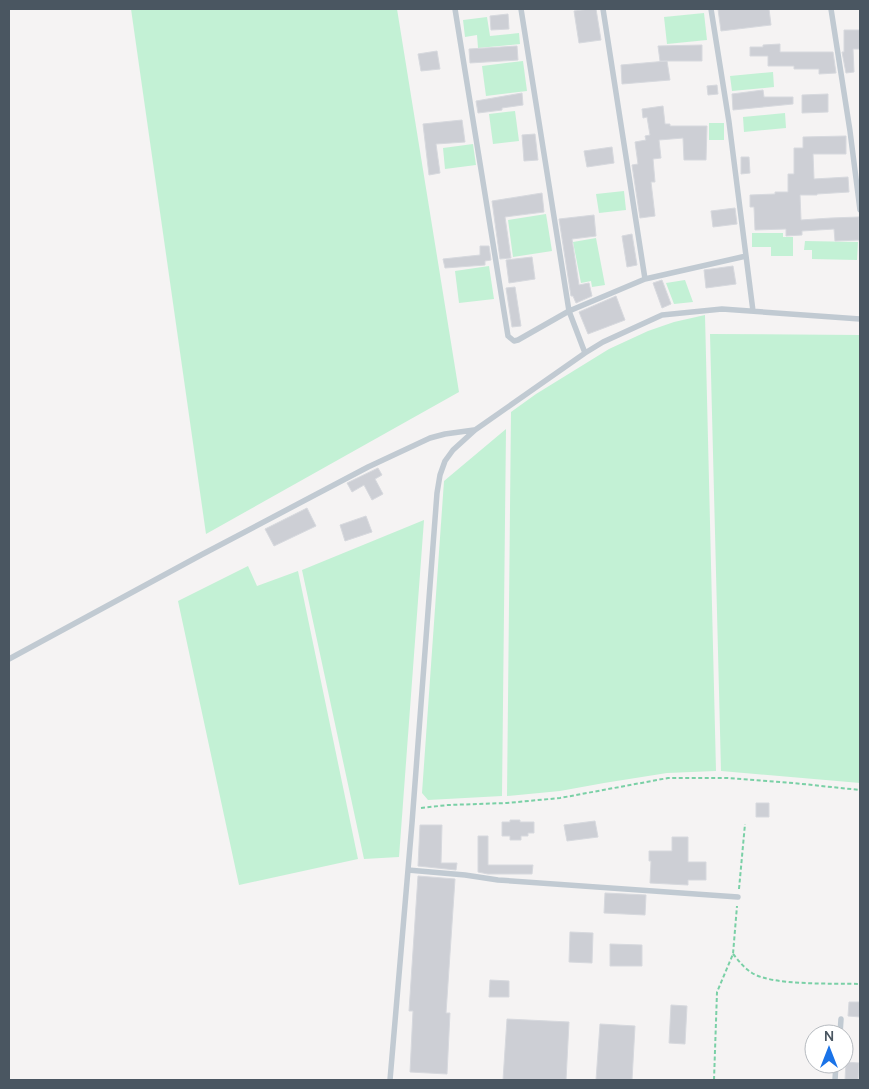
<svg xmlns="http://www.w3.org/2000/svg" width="869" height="1089" font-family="Manrope,sans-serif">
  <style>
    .green { fill: #c3f1d5 }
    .building { fill: #cdcfd5; stroke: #d7d9de }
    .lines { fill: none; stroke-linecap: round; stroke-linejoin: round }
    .path { stroke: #7ad0a6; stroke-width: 2; stroke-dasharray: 4 2.5; stroke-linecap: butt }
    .lane { stroke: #c1cad2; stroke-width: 5.5 }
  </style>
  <rect width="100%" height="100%" fill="#f5f3f3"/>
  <path class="green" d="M 131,9 L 397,9 L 459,392 L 206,534 Z
    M 704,13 L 707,40 L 667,44 L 664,17 Z
    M 487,17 L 490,36 L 519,33 L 520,44 L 478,48 L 477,35 L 465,37 L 463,20 Z
    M 523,61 L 527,91 L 486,96 L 482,66 Z
    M 773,72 L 774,87 L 732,91 L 730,76 Z
    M 515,111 L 519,141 L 493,144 L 489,114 Z
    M 785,113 L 786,128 L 744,132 L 743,117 Z
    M 709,123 L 724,123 L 724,140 L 709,140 Z
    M 473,144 L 476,165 L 445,169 L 443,148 Z
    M 624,191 L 626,210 L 599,213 L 596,194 Z
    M 546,214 L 552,251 L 513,257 L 508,220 Z
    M 752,233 L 783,233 L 783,237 L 793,237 L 793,256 L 771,256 L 771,247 L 752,247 Z
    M 596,238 L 605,285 L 592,287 L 591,281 L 581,283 L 573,242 Z
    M 805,241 L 858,242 L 857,260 L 812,259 L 812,250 L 804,250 Z
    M 489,266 L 494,299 L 459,303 L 455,271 Z
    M 685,280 L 693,302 L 674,304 L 666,283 Z
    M 705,315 L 716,771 L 667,773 L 604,783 L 560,791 L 507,796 L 511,412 L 536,394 L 609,349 L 648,331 L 674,322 Z
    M 710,334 L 860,335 L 860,783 L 721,771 Z
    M 506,429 L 502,796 L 428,800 L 422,793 L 444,481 Z
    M 424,520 L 399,857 L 364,859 L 302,570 Z
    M 248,566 L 257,586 L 298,571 L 358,859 L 239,885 L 178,601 Z"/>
  <path class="building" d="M 590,9 L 596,9 L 601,40 L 579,43 L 574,11 Z
    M 718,9 L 769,9 L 771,25 L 721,31 Z
    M 508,14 L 509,29 L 491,30 L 490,16 Z
    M 844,30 L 860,30 L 860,49 L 853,49 L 854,72 L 846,73 L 842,52 L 844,52 Z
    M 780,44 L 780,52 L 833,52 L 836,73 L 819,74 L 819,69 L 794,69 L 794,66 L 768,66 L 768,56 L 750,56 L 750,47 L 763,47 L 763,45 Z
    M 702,45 L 702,61 L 660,61 L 658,46 Z
    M 517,46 L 518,60 L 470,63 L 469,49 Z
    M 437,51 L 440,69 L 421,71 L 418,54 Z
    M 667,61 L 670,80 L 622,84 L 621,65 Z
    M 717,85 L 718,94 L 708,95 L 707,86 Z
    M 763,90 L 764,97 L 793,97 L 793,104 L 733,110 L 732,94 Z
    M 522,93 L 523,105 L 502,108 L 502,110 L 478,113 L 476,101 Z
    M 828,94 L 828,112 L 802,113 L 802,95 Z
    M 663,106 L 665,124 L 670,124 L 670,126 L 707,126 L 706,160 L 684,160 L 683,138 L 659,140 L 661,158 L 653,159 L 655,182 L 651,182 L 655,216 L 640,218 L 632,165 L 638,164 L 635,142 L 646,140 L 645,136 L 650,135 L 647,117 L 643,118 L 642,109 Z
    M 462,120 L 465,142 L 436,144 L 440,173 L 429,175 L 423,124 Z
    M 535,134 L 538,160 L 524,161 L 522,135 Z
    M 846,136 L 846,154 L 813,154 L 814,179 L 848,177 L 849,192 L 817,194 L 817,195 L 800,195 L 801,220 L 831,218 L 859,217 L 859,240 L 835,241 L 834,229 L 802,231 L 802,235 L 786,236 L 786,229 L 755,230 L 754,207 L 750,207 L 750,195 L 775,194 L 775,192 L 788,192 L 788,174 L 794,174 L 794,148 L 803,148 L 803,137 Z
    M 612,147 L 614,163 L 587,167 L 584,151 Z
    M 741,157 L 749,157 L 750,173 L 741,174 Z
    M 542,193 L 544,212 L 505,217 L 511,258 L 500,259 L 492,201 Z
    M 735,208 L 737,224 L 713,227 L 711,211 Z
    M 594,215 L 596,236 L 572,239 L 579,285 L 589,283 L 592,296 L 576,303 L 573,296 L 571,296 L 559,219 Z
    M 632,234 L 637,265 L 627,267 L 622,236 Z
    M 480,246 L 489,246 L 491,260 L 485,261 L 485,265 L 445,268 L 443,259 L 480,255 Z
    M 532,257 L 535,279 L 509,283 L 506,260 Z
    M 733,266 L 736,284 L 706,288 L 704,270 Z
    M 662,280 L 671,304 L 662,308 L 653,283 Z
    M 515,287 L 521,326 L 512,327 L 506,288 Z
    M 616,296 L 625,320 L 588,334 L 579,312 Z
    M 378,468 L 382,475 L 375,479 L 383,494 L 372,500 L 364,485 L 352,492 L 347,483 Z
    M 307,508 L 316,526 L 274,546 L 265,529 Z
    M 366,516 L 372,532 L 345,541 L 340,525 Z
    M 756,803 L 769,803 L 769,817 L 756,817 Z
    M 510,820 L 520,820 L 520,822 L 534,822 L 534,833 L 528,833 L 528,836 L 521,836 L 521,840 L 510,840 L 510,836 L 502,836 L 502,822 L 510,822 Z
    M 595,821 L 598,837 L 567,841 L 564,825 Z
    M 420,825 L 442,825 L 441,863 L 457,863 L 456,870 L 418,866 Z
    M 478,836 L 488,836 L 488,865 L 533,865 L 532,874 L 488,874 L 478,872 Z
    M 672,837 L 688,837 L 688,862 L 706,862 L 706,880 L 688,880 L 688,885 L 650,883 L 651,861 L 649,861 L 649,851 L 672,851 Z
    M 418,876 L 455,879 L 446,1013 L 450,1013 L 447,1074 L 410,1072 L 413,1011 L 409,1011 Z
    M 605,893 L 646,895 L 645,915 L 604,913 Z
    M 570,932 L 593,933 L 592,963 L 569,962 Z
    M 610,944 L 642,945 L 642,966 L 610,966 Z
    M 490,980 L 509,981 L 509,997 L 489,997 Z
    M 849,1002 L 860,1002 L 860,1017 L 848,1016 Z
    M 671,1005 L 687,1006 L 685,1044 L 669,1043 Z
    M 507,1019 L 569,1022 L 566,1080 L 503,1080 Z
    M 600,1024 L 635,1026 L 632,1080 L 596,1080 Z
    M 846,1062 L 859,1063 L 858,1080 L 845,1080 Z"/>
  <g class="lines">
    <path class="path" d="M 421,808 L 448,805 L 507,803 L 560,798 L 668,778 L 728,778 L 793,783 L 860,790
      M 739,889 L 745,824
      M 733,954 C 739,961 744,968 752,973 C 773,986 834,983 860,984
      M 714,1080 L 717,992 L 733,954 L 737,906"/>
    <path class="lane" d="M 455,9 L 508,336 L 514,341 L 518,340 L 569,311 L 645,279
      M 521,9 L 569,311 L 585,353
      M 603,9 L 645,279 L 746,256
      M 711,9 L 729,122 L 753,311
      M 831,9 L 850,131 L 860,210
      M 9,659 L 201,555 L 368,467 L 430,438 L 445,434 L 474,430
      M 408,870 L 465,875 L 498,880 L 738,897
      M 840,1034 L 841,1019
      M 390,1080 L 412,823 L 437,493 L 440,475 L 445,461 L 453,450 L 475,430 L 585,353 L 603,342 L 662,315 L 722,309 L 860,319
      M 835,1080 L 836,1064"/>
  </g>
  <rect width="869" height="1089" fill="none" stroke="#4a5661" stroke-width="20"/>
  <g transform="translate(829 1049)"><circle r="24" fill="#ffffff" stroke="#b7bbc0"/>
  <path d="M0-4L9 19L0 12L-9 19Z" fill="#1a73e8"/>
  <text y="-8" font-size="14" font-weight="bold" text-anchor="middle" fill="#4a5661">N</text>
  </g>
</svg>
